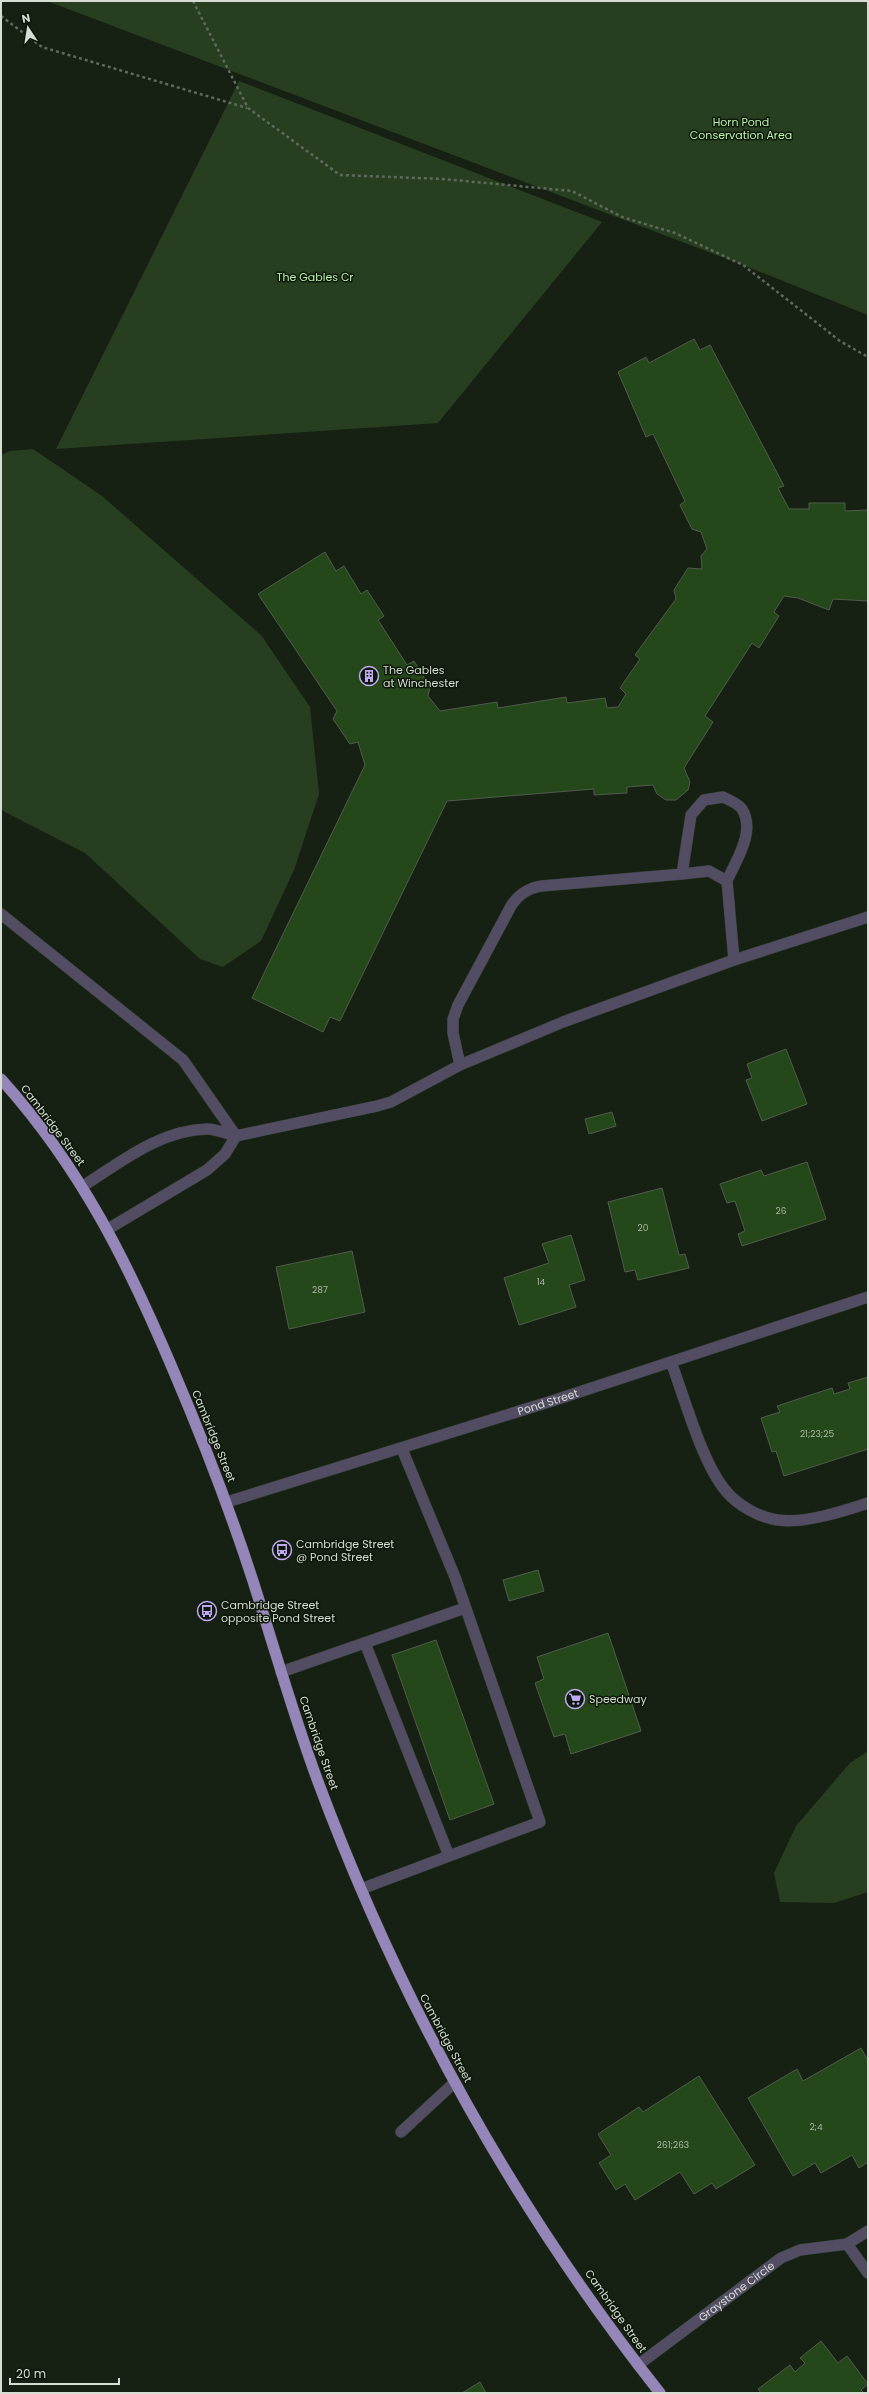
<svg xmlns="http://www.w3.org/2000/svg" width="869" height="2394" font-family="Poppins,sans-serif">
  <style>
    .green { fill: #273f20 }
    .building { fill: #25481a; stroke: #505c4c }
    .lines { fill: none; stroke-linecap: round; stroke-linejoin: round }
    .service-casing { stroke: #313b2e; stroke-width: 12 }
    .minor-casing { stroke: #313b2e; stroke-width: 12 }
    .tertiary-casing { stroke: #313b2e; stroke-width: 12 }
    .trunk-casing { stroke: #313b2e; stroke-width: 12 }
    .path { stroke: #5f695c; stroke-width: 2.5; stroke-dasharray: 3 3; stroke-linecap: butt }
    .service { stroke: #534d64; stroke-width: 11 }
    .minor { stroke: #534d64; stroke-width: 11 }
    .tertiary { stroke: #534d64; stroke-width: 11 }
    .trunk { stroke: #9486b9; stroke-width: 11 }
    .labels { text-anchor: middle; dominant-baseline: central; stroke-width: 3; stroke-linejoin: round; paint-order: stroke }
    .number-label { font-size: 9px; fill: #aab8a5 }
    .park-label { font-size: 11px; fill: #b9f2a9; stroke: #0d170a }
    .poi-label { font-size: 11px; fill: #d6ddd3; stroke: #0d170a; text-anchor: start }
    .street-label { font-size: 11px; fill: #d6ddd3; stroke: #0d170a }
  </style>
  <rect width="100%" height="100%" fill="#162113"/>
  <path class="green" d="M 47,1 L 868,1 L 868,315 L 743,265 Z
    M 239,81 L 602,222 L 438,423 L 56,449 Z
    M 33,449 L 102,496 L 261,635 L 310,707 L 319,794 L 294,870 L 261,941 L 223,967 L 200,959 L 85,853 L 1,810 L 1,455 L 10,451 Z
    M 868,1751 L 868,1892 L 834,1903 L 780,1902 L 774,1873 L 796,1826 L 850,1763 Z"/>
  <path class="building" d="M 694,339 L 700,350 L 710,345 L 784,486 L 778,488 L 789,509 L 809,509 L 809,503 L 845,503 L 845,511 L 868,510 L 868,601 L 833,599 L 829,610 L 798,598 L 784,596 L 774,612 L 779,616 L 759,648 L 752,643 L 705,716 L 713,722 L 684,768 L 690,782 L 688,790 L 676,800 L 666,800 L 657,794 L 653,785 L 627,787 L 627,793 L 594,795 L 594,789 L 447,801 L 340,1021 L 330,1017 L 323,1032 L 252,998 L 365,765 L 358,742 L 350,744 L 333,719 L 337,711 L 258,594 L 325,552 L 336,571 L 344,566 L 361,594 L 367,590 L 384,616 L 378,620 L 407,665 L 414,661 L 430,687 L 428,696 L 440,711 L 497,702 L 498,708 L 566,697 L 567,703 L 605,698 L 607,708 L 618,707 L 626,694 L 620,688 L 640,659 L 635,655 L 676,599 L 674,590 L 688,568 L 702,569 L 701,556 L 707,549 L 701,532 L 692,529 L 680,505 L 685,501 L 653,434 L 646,437 L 618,372 L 646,357 L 649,363 Z
    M 786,1049 L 807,1104 L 762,1121 L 746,1080 L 752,1078 L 747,1064 Z
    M 612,1112 L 616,1126 L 589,1134 L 585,1119 Z
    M 807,1162 L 826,1219 L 742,1246 L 738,1234 L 745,1231 L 735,1201 L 727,1203 L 720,1184 L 761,1170 L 764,1176 Z
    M 662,1188 L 679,1255 L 685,1254 L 689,1268 L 638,1280 L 635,1270 L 625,1272 L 608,1202 Z
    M 571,1235 L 585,1280 L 569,1285 L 576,1307 L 519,1325 L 504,1278 L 549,1263 L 542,1244 Z
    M 352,1251 L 365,1312 L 289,1329 L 276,1267 Z
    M 868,1377 L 868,1449 L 784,1476 L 776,1451 L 772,1452 L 761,1418 L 780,1412 L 777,1406 L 832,1388 L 834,1394 L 850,1389 L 848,1383 Z
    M 538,1570 L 544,1591 L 509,1601 L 503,1580 Z
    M 608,1633 L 641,1731 L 571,1754 L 565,1734 L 554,1737 L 535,1683 L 544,1679 L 537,1657 Z
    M 436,1640 L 494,1804 L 450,1820 L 392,1655 Z
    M 861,2048 L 868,2061 L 868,2162 L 859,2168 L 852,2155 L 821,2173 L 815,2163 L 793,2176 L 748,2098 L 797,2069 L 803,2081 Z
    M 699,2076 L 755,2165 L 716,2189 L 712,2183 L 694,2194 L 680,2172 L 635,2200 L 625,2184 L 616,2190 L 599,2163 L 611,2155 L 598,2134 L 639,2107 L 643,2112 Z
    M 821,2341 L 838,2363 L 847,2356 L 868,2384 L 861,2390 L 864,2393 L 761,2393 L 758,2389 L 790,2365 L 795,2372 L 805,2363 L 800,2358 Z
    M 480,2382 L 486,2393 L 462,2393 Z"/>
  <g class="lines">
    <defs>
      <path id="service" d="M 727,881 C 736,860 756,832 742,809 C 739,804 729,800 723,797 L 704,800 L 691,815 L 682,874 L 709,871 L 727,881 L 734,960
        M 1,914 L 183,1060 L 236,1136 L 377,1106 L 391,1102 L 460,1065 L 563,1022 L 734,960 L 868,917
        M 460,1065 L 453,1033 L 453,1019 L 458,1005 L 511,906 C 519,894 528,888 542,886 L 682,874
        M 83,1186 C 121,1162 160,1130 207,1129 C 216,1129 227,1134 236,1136 L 225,1154 L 207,1170 L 108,1229
        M 671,1362 C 685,1399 702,1463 726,1491 C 737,1505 760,1518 778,1520 C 804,1524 844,1511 868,1503
        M 365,1643 L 449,1856
        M 281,1672 L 465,1608
        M 361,1889 L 540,1822 L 455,1577 L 402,1449
        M 401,2132 L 454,2083"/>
      <g id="minor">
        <path d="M 847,2244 L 868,2273"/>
        <path id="s1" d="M 638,2365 L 781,2258 L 800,2250 L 847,2244 L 868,2231"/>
      </g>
      <g id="tertiary">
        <path id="s2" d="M 227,1502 L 555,1400 L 868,1297"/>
      </g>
      <path id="trunk" d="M 1,1079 C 81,1168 128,1263 174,1372 C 203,1440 230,1510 253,1581 C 274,1647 293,1714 317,1779 C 399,2000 514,2208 660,2393"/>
    </defs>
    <use href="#service" class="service-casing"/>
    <use href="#minor" class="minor-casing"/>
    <use href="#tertiary" class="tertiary-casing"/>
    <use href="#trunk" class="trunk-casing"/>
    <path class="path" d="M 193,1 L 248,108 L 340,175 L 443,179 L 572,191 L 622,217 L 675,233 L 743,265 L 840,341 L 868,357
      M 1,16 L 42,47 L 247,108"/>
    <use href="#service" class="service"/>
    <use href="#minor" class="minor"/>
    <use href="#tertiary" class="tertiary"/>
    <use href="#trunk" class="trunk"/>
  </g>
  <defs>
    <symbol id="building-ring" viewBox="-11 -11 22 22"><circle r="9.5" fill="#0d170a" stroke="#bfa9f4" stroke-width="1.5"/><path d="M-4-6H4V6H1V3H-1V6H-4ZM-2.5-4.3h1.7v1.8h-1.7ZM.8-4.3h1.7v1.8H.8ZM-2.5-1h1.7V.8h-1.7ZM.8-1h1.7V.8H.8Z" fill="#bfa9f4"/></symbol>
    <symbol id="bus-ring" viewBox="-11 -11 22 22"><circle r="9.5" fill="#0d170a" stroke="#bfa9f4" stroke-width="1.5"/><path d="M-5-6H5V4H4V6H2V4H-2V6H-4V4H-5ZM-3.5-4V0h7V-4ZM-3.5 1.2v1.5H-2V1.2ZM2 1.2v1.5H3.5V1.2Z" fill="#bfa9f4"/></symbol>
    <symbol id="supermarket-ring" viewBox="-11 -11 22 22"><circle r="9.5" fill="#0d170a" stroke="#bfa9f4" stroke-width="1.5"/><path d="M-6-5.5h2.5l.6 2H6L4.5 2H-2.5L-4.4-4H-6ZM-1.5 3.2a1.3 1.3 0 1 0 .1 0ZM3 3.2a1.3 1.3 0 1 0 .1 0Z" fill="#bfa9f4"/></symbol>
  </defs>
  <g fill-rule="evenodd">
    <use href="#building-ring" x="358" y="665" width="22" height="22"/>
    <use href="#bus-ring" x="271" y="1539" width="22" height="22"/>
    <use href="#bus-ring" x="196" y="1600" width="22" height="22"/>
    <use href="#supermarket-ring" x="564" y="1688" width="22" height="22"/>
  </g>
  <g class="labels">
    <g class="number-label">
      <text x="781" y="1211">26</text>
      <text x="643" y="1228">20</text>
      <text x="541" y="1282">14</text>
      <text x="320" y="1290">287</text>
      <text x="817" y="1434">21;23;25</text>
      <text x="816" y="2127">2;4</text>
      <text x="673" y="2145">261;263</text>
    </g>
    <g class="park-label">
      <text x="741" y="122">Horn Pond<tspan x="741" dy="13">Conservation Area</tspan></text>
      <text x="315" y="277">The Gables Cr</text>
    </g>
    <g class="poi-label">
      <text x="383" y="670">The Gables<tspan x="383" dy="13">at Winchester</tspan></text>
      <text x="296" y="1544">Cambridge Street<tspan x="296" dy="13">@ Pond Street</tspan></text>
      <text x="221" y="1605">Cambridge Street<tspan x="221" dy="13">opposite Pond Street</tspan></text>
      <text x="589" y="1699">Speedway</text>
    </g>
    <g class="street-label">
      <text transform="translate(53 1125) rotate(53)">Cambridge Street</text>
      <text stroke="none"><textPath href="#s2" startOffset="336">Pond Street</textPath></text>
      <text transform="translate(214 1436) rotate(68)">Cambridge Street</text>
      <text transform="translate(319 1743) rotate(71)">Cambridge Street</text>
      <text transform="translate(446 2038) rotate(62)">Cambridge Street</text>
      <text stroke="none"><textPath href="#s1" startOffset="123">Graystone Circle</textPath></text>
      <text transform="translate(616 2311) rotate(55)">Cambridge Street</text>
    </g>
  </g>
  <rect width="869" height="2394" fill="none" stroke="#d6ddd3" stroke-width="4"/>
  <g transform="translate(28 28) rotate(348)" stroke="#0d170a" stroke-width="3" paint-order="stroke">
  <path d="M0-3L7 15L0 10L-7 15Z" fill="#d6ddd3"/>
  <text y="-6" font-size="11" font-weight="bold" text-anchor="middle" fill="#d6ddd3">N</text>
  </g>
  <path d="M10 2378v6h109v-6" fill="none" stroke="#d6ddd3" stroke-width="2"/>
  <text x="16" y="2378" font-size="12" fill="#d6ddd3" stroke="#0d170a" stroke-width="3" paint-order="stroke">20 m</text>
</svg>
